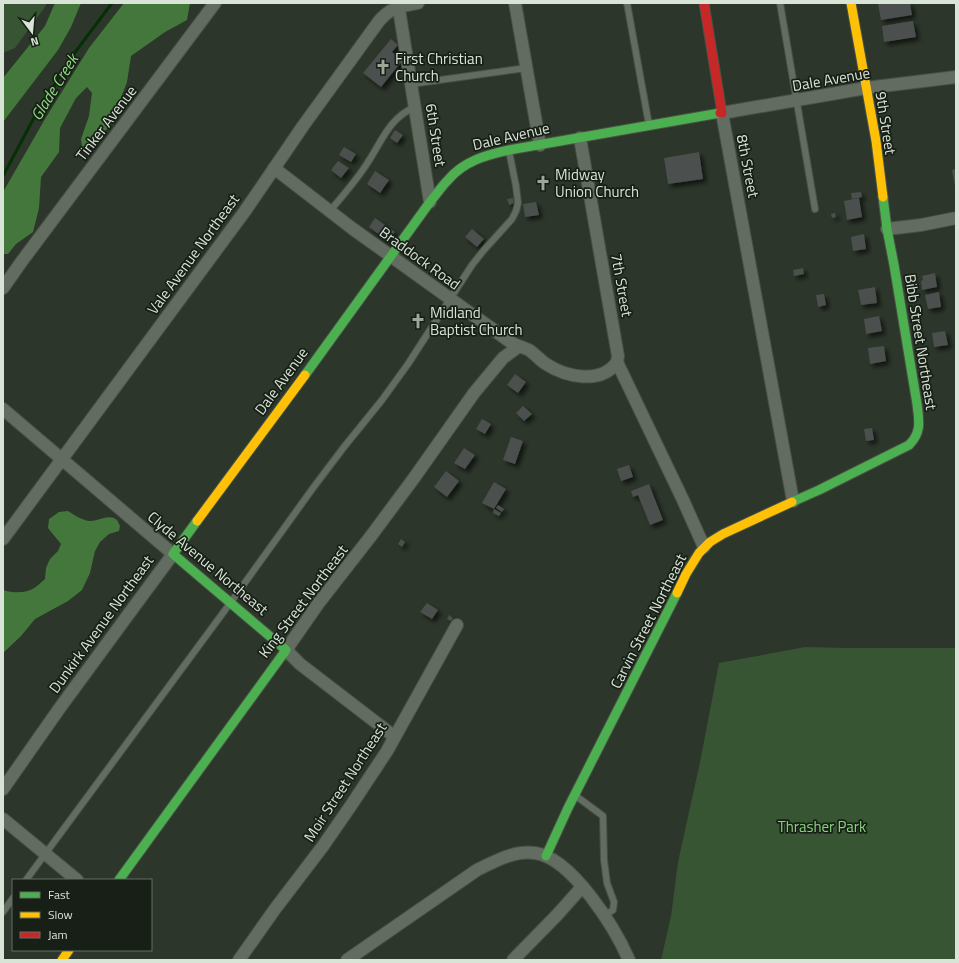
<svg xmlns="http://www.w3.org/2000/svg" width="959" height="963" font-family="'Titillium Web',sans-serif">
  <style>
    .green { fill: #375433 }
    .forest { fill: #44773b }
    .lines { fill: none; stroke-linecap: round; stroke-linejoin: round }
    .stream { stroke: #063004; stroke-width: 3 }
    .building { fill: #4b4f4e; filter: url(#shadow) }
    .lane-casing { stroke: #485146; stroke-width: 8 }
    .street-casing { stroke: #485146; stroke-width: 14 }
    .fast-casing { stroke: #485146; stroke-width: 11 }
    .slow-casing { stroke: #485146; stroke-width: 11 }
    .jam-casing { stroke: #485146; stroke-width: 11 }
    .lane { stroke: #636c61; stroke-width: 6 }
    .street { stroke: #636c61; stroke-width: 12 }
    .fast { stroke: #4caf50; stroke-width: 9 }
    .slow { stroke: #ffc107; stroke-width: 9 }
    .jam { stroke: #c62828; stroke-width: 9 }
    .labels { text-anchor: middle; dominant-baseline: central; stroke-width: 3.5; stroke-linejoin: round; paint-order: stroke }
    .poi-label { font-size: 15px; fill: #d8e4d6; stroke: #171f16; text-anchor: start }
    .street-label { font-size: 15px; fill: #d8e4d6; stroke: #171f16 }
    .park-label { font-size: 15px; fill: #88d67b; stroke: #171f16 }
    .water-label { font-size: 16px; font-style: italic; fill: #8edc81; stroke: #171f16 }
  </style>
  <defs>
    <filter id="shadow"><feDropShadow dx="3.5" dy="3.5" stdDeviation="2" flood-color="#0009"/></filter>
  </defs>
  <rect width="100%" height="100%" fill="#2c362a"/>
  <path class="green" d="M 3,3 L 47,3 L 45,7 L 15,48 L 3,53 Z
    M 805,647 L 850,648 L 956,648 L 956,960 L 661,960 L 671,916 L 678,862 L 700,762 L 719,663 Z"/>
  <path class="forest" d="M 55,3 L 81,3 L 71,27 L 58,50 L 3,122 L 3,78 L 45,26 Z
    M 124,3 L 190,3 L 187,20 L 165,32 L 131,56 L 127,82 L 111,124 L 90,148 L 82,148 L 81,139 L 89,116 L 92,93 L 87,87 L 76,98 L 60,128 L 59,152 L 41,177 L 39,208 L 33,232 L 16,244 L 8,254 L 3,254 L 3,192 L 45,119 L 89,48 Z
    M 68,511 C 74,515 82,520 89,521 C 97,522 109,513 117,520 C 118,522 119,524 120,526 L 119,531 L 109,534 L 100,542 L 95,551 L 90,573 L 82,590 L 68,601 L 35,619 L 21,636 L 3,653 L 3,589 C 6,592 8,591 12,592 C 29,593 33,590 45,579 L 46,568 L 50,559 L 58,551 L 61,544 L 48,528 L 49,519 L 59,512 Z"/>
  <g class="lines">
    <path class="stream" d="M 3,176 L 36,114 L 76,51 L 112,3"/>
  </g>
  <path class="building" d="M 883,3 L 910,3 L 912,15 L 881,20 L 878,4 Z
    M 913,21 L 916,37 L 884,42 L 882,26 Z
    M 391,39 L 398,45 L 392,52 L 403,60 L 381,87 L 363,73 Z
    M 395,130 L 403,135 L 397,143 L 390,138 Z
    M 344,147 L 356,154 L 351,162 L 339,155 Z
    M 699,152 L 703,179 L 668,184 L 664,158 Z
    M 338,161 L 349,168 L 341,178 L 331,170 Z
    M 956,169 L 956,187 L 955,187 L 952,170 Z
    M 375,171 L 389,180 L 380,193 L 367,184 Z
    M 861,192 L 862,197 L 852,199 L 851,193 Z
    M 513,198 L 514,203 L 509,205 L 507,199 Z
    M 859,198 L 862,217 L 847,220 L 844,201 Z
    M 536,202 L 539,215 L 525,217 L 523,204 Z
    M 835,213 L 836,217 L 832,218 L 831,214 Z
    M 375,218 L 395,232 L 388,241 L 369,227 Z
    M 472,229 L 484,239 L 477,247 L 465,237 Z
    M 864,234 L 866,249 L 853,251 L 851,237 Z
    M 803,268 L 804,274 L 794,276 L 793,270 Z
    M 935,273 L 937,287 L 922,290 L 921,281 L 923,280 L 922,276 Z
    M 875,287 L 877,303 L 861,305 L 858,290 Z
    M 939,292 L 941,307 L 928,309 L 925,295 Z
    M 824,294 L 826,305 L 818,307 L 816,295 Z
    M 879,316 L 882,331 L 866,334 L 864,319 Z
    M 945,331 L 948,345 L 934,347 L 932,333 Z
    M 884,346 L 886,361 L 870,364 L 868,348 Z
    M 515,374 L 526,382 L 518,393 L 507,385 Z
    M 523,406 L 532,414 L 524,421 L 516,413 Z
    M 482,419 L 491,424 L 485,434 L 476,429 Z
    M 872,428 L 874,440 L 866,441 L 864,429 Z
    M 511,437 L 523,441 L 515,464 L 503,460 Z
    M 464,448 L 475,455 L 465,469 L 454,463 Z
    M 629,465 L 633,477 L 621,481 L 617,469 Z
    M 446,471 L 459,481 L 447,497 L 434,487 Z
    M 494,482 L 506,489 L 494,509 L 482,503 Z
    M 649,484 L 663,520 L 650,525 L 638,495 L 633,497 L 631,491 Z
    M 498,505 L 504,509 L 502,512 L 496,508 Z
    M 494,509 L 501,513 L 499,516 L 493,513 Z
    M 401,539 L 405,542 L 402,547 L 398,544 Z
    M 427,603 L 438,610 L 432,619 L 420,612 Z
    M 449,615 L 453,618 L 451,621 L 447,619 Z"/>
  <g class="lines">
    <defs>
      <path id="lane" d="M 627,3 L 649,125
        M 780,3 L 815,209
        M 411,84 L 526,68
        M 330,211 C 343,195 357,180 368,162 C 382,141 389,118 415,107
        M 576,796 L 603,816 L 604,860 L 607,883 L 614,902 L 613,910 L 604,916
        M 26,880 L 231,602 L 313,488 L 344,447 L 382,400 L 408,364 L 472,265 L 484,250 L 512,219 L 516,211 L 518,203 L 516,186 L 509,151
        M 3,912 L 13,898"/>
      <path id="street" d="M 398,3 L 430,202
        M 515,3 L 540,145
        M 580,138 L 618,356 L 617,362 L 683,500 L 704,547
        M 274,168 L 353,229 L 512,343 C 517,346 523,347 529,350 C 535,354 540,360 546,364 C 566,377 601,385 617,362
        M 887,229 L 921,225 L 956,218
        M 3,288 L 22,261 L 215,3
        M 3,409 L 173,554 L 136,604 L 59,709 L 3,789
        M 793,501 L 722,113 L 866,88 L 956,77
        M 3,539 L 245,211 L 303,126 L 379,21 C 392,6 400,7 418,3
        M 395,737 L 300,664 L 286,650 L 318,604 L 371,536 L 414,478 L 474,393 L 503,358 L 518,347
        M 3,819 L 77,880
        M 239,960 L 275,909 L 323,846 L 352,804 L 387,751 L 457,625
        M 347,960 L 477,870 C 495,861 515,850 535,853 C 572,858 615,928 629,960
        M 513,960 L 557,915 L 582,887"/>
      <path id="fast" d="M 305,375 L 430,202 C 436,195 441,187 448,180 C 464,161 486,155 509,150 L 720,113
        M 792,502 L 819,490 L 909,445 C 922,432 919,421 917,404 L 894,265 L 887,229 L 883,197
        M 546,856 L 568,808 L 677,593
        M 119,880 L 286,650 L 173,554 L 197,521"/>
      <path id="slow" d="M 851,3 L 876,141 L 883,197
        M 197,521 L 305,375
        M 677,593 L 686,574 L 699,553 L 710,542 L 723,534 L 792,502
        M 62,960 L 69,950"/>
      <path id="jam" d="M 704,3 L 722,113 L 720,113"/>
    </defs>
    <use href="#lane" class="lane-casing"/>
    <use href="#street" class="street-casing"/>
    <use href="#fast" class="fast-casing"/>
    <use href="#slow" class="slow-casing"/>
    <use href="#jam" class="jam-casing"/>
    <use href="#lane" class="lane"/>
    <use href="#street" class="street"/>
    <use href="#fast" class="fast"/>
    <use href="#slow" class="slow"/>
    <use href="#jam" class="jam"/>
  </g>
  <defs>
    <symbol id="church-bare" viewBox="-9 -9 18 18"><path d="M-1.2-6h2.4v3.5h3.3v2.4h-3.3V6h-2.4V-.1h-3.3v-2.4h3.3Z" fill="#9ca79a" stroke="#171f16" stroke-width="2.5" paint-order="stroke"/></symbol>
  </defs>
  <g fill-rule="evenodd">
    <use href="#church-bare" x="372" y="56" width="22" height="22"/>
    <use href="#church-bare" x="532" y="172" width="22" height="22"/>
    <use href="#church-bare" x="407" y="310" width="22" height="22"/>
  </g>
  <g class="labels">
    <g class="poi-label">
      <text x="395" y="58">First Christian<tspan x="395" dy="17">Church</tspan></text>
      <text x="555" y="174">Midway<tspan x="555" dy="17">Union Church</tspan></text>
      <text x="430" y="312">Midland<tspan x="430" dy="17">Baptist Church</tspan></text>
    </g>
    <g class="street-label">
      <text transform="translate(831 79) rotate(-10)">Dale Avenue</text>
      <text transform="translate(106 123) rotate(-53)">Tinker Avenue</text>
      <text transform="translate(886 123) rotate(81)">9th Street</text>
      <text transform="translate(436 135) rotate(81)">6th Street</text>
      <text transform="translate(511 136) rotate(-13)">Dale Avenue</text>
      <text transform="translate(748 166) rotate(79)">8th Street</text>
      <text transform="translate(193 254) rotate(-54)">Vale Avenue Northeast</text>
      <text transform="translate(420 258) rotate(36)">Braddock Road</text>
      <text transform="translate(622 285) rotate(80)">7th Street</text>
      <text transform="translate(921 342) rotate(81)">Bibb Street Northeast</text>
      <text transform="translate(281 381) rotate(-54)">Dale Avenue</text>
      <text transform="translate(208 563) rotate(40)">Clyde Avenue Northeast</text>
      <text transform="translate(303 601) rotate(-53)">King Street Northeast</text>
      <text transform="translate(648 621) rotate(-63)">Carvin Street Northeast</text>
      <text transform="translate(101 624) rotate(-54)">Dunkirk Avenue Northeast</text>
      <text transform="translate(345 782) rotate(-57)">Moir Street Northeast</text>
    </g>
    <g class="park-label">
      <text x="822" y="826">Thrasher Park</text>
    </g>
    <g class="water-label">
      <text transform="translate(54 87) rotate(-58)">Glade Creek</text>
    </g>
  </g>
  <rect width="959" height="963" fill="none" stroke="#d8e4d6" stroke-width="8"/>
  <rect x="12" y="879" width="140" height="72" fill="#171f16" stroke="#646e63"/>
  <rect x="20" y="892" width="20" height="6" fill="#4caf50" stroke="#646e63"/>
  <text x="48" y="899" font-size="12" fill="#d8e4d6">Fast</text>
  <rect x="20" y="912" width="20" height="6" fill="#ffc107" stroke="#646e63"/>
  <text x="48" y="919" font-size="12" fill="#d8e4d6">Slow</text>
  <rect x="20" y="932" width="20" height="6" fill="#c62828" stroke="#646e63"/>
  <text x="48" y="939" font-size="12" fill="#d8e4d6">Jam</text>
  <g transform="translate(32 32) rotate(164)" stroke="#171f16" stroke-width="3" paint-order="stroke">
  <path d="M0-3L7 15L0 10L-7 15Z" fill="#d8e4d6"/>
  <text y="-6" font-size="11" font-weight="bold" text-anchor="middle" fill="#d8e4d6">N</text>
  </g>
</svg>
